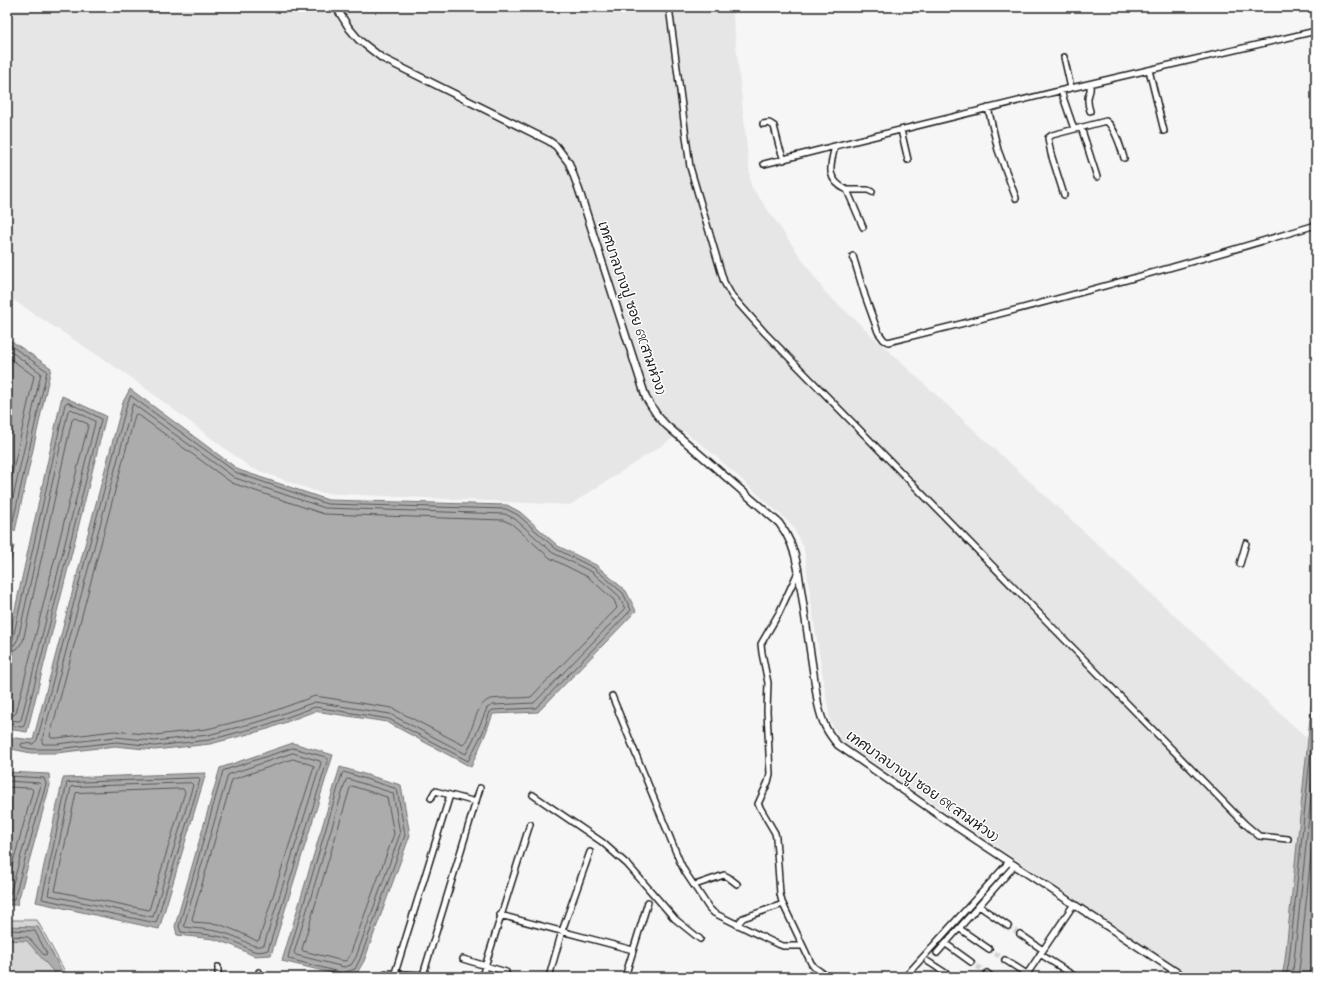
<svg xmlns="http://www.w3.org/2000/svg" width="1323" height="984" font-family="'Indie Flower','Playpen Sans Thai',sans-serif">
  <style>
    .built { fill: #e6e6e6 }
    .green { fill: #d6d6d6; stroke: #797979 }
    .water { fill: #acacac; stroke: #727272 }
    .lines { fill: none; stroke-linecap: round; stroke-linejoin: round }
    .shore { stroke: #565656; stroke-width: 1 }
    .minor-tunnel { stroke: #d5d5d5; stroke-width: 5; stroke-dasharray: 5 2.5; stroke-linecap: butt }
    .minor-casing { stroke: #1c1c1c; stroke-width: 8 }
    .tertiary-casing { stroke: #1c1c1c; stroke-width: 9 }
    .minor { stroke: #fff; stroke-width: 5 }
    .tertiary { stroke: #fff; stroke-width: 6 }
    .labels { text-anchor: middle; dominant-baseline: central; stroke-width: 3; stroke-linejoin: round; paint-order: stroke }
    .street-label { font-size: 14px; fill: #1c1c1c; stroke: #fff }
  </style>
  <rect width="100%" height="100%" fill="#f6f6f6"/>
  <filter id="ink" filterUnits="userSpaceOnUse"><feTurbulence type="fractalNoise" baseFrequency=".025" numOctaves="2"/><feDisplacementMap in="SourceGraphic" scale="8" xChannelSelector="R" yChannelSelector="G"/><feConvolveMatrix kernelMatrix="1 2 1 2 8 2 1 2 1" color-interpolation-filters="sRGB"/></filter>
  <g filter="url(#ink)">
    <path class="built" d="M 7,7 L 732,7 L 751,186 L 825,292 L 1307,738 L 1284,977 L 1190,977 L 1102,918 L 842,741 L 830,721 L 810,596 L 804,548 L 792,525 L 711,452 L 684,431 L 570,505 L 320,493 L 251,468 L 129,376 L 7,296 Z"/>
    <path class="green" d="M 7,920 L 37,920 L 68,977 L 7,977 Z"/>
    <path class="water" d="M 7,338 L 51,368 L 15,531 L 7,525 Z
      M 130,389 L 239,470 L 328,500 L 507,505 L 520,512 L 558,546 L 596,565 L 626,591 L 636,611 L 538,712 L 493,714 L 485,735 L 471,767 L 387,722 L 315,711 L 268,729 L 210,744 L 155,750 L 115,746 L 57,753 L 31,753 L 7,748 L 7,737 L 33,740 L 123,402 Z
      M 62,396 L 106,416 L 27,732 L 7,729 L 7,646 Z
      M 7,541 L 14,546 L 7,577 Z
      M 1316,661 L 1316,977 L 1282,977 L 1285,960 Z
      M 293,743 L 333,755 L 271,955 L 254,956 L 234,946 L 214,939 L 177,935 L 175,926 L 220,768 Z
      M 340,767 L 401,785 L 410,835 L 364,961 L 357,973 L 344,976 L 282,961 Z
      M 7,772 L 49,774 L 50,785 L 17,905 L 7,905 Z
      M 206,773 L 159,929 L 36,902 L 63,778 Z
      M 7,926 L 38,927 L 65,977 L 58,977 L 27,941 L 7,940 Z"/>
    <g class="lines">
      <path class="shore" d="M 7,343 L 47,371 L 13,521 L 11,523 L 7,522
        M 7,349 L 41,373 L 9,516 L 7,517
        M 7,356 L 34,376 L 7,497
        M 131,396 L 237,473 L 327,504 L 506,509 L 518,515 L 556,549 L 594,568 L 623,593 L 631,610 L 536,708 L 493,710 L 490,712 L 482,734 L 468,761 L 389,719 L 315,707 L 266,725 L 209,740 L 155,746 L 116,742 L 57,749 L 31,749 L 22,747 L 21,745 L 22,743 L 33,744 L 37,740 L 127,404 Z
        M 133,404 L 235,478 L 325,508 L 505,514 L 515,519 L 553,553 L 592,572 L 619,596 L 625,609 L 534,703 L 493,705 L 487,708 L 477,732 L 466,754 L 390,714 L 315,702 L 265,720 L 208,735 L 155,741 L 115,737 L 57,744 L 43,744 L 42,741 Z
        M 137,414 L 232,483 L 324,514 L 503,520 L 512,524 L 550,558 L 588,577 L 614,600 L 617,608 L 531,697 C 518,699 504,697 491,699 C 474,703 474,734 463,745 L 392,708 L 315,696 L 263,715 L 207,729 L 155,735 L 114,731 L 57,738 L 51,738 L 50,736 L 135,415 Z
        M 7,641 L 11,641 L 13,638 L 65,404 L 67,402 L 100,418 L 101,420 L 24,726 L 22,727 L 7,725
        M 7,646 L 14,645 L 18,639 L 68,411 L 71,409 L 95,421 L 95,423 L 21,720 L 19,721 L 7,720
        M 7,652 L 17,649 L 23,641 L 72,420 L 75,418 L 88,424 L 88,426 L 16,713 L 14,715 L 7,714
        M 293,748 L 326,757 L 328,759 L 268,950 C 254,955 248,948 236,942 C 216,933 201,935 181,932 L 179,926 L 223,771 Z
        M 293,753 L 320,761 L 321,763 L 264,945 C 254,949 247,942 238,938 C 218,929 205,930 185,927 L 184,925 L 228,775 Z
        M 293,759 L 312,765 L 314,767 L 259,940 L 257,941 L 239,932 L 219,924 L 193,922 L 192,919 L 232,780 Z
        M 344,772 L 397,789 L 405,835 L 360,959 L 355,969 L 343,973 L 289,959 L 288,957 L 342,774 Z
        M 7,776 L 44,778 L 46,784 L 14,899 L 7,901
        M 198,778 L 200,780 L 156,923 L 42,899 L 67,783 Z
        M 348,779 L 393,793 L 400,834 L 356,957 L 351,965 L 344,967 L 296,955 L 294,953 L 346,780 Z
        M 7,781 L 39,783 L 41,785 L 10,894 L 7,896
        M 191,783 L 193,785 L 153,917 L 48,895 L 71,787 Z
        M 352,786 L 387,797 L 394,834 L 350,955 L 347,960 L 344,961 L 303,951 L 302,949 L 350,788 Z
        M 7,787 L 31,788 L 33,790 L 7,884
        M 183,789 L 185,792 L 149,910 L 55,891 L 76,793 Z
        M 7,930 L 35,931 L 47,954 L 44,955 L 28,937 L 7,936
        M 1286,977 L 1289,961 L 1316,700
        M 1292,977 L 1294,961 L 1316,748
        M 1298,977 L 1300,962 L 1316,805"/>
      <path class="minor-tunnel" d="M 1008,926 L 1020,934
        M 989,949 L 1005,960
        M 971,962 L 987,973"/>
      <defs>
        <path id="minor" d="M 669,7 L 690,167 L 724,282 L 732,296 L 765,333 L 1245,824 L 1259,836 L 1288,839
          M 1064,57 L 1071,88
          M 1149,70 L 1164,131
          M 1089,84 C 1093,91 1087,93 1088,101 C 1088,104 1089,108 1090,111
          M 1061,91 L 1074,129
          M 988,108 L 998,150 L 1016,198
          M 763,124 L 769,123 L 774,126 L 779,146 L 784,160
          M 1081,127 L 1097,177
          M 901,130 L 908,160
          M 835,146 C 831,164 824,179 847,190 L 863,227
          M 764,164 L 847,143 L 1071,88 L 1316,31
          M 847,190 L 868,190 L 872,192
          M 1064,195 L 1051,154 L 1048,138 L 1052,135 L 1106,121 C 1115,127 1121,148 1124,158
          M 853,256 L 865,296 L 878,332 L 884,340 L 888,342 C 1032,307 1174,268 1316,225
          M 1240,564 L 1246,543
          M 798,572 L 779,613 L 761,644 L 762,653 L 768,683 L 767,711 L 770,774 L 768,782 L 758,804 L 775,833 L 776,838 L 780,894 L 782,902 L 811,963 L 814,967 L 828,977
          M 612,696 L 680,862 L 685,872 L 709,908 L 714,913 L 775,943 L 783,946 L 802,946
          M 450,795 L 476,802
          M 533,795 L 602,842 L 628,865 L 675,919 L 700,939
          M 695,885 L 724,875 L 728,877 L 737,884
          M 979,906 L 1008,926
          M 500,915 L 633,950
          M 737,925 L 743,918 L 783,904
          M 960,929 L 989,949
          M 1020,934 L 1043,950
          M 946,944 L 971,962
          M 937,953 L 1015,865
          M 1040,954 L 1076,977
          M 463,959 L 506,972
          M 1005,960 L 1027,974
          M 927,961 L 952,977
          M 386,973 L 427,975 L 430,977
          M 395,973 L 450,795 L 435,791 L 431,798
          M 987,973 L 992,977
          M 423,975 L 480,788
          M 482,976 L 530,824
          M 218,977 L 218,967
          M 259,977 L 259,972
          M 549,977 L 562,931 L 590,852
          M 625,977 L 648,902
          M 905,977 L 1009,862
          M 1025,977 L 1074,904"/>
        <path id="tertiary" d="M 336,7 L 349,28 L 359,40 L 382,58 L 549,141 L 556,146 L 569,163 L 579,190 L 646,398 L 657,415 L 666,425 L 779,523 C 790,537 795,551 798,569 L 818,704 C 822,722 826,731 838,745 L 949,822 L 1184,977"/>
      </defs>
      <use href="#minor" class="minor-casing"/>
      <use href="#tertiary" class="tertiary-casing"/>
      <use href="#minor" class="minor"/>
      <use href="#tertiary" class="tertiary"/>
    </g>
  </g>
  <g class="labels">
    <g class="street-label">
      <text transform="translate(631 308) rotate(71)">เทศบาลบางปู ซอย 69(สามห่วง)</text>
      <text transform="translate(922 787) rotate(35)">เทศบาลบางปู ซอย 69(สามห่วง)</text>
    </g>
  </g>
  <rect width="1323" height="984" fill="none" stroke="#fff" stroke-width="24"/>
  <rect x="12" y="12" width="1299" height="960" fill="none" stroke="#1c1c1c" stroke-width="1.5" filter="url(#ink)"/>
</svg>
